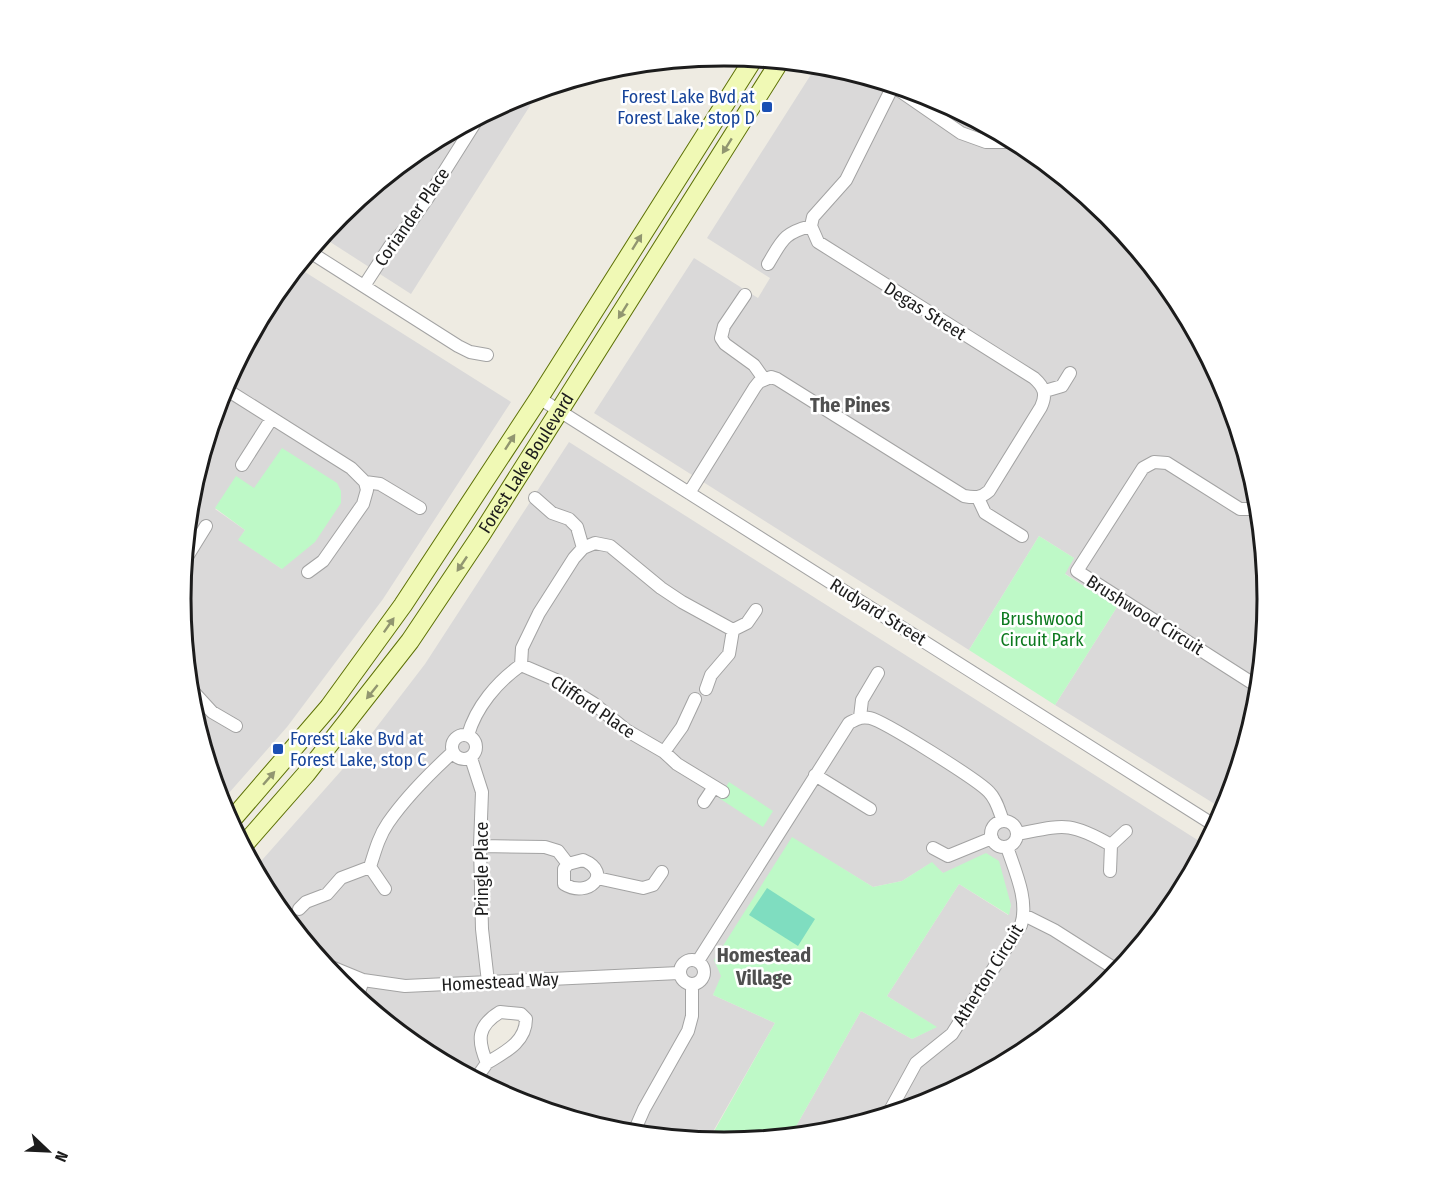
<svg xmlns="http://www.w3.org/2000/svg" width="1450" height="1199" font-family="'Fira Sans Condensed',sans-serif">
  <style>
    .residential { fill: #dad9d9; fill-rule: evenodd }
    .park { fill: #bef9c7 }
    .pitch { fill: #7fddc0 }
    .lines { fill: none; stroke-linecap: round; stroke-linejoin: round }
    .minor-casing { stroke: #a3a3a3; stroke-width: 14 }
    .secondary-casing { stroke: #5d7105; stroke-width: 20 }
    .minor { stroke: #fff; stroke-width: 12 }
    .secondary { stroke: #f0f9b5; stroke-width: 18 }
    .oneway { fill: #919670 }
    .transit-dot { fill: #1a4fb4; stroke: #fff; stroke-width: 2 }
    .labels { text-anchor: middle; dominant-baseline: central; stroke-width: 5; stroke-linejoin: round; paint-order: stroke }
    .transit-label { font-size: 18px; fill: #164399; stroke: #fff; text-anchor: end }
    .street-label { font-size: 18px; fill: #1c1c1c; stroke: #fff }
    .park-label { font-size: 18px; fill: #0c791e; stroke: #fff }
    .neighbourhood-label { font-size: 20px; font-weight: bold; fill: #4f4f4f; stroke: #fff }
    .rim { fill: none; stroke: #1c1c1c; stroke-width: 3 }
  </style>
  <rect width="100%" height="100%" fill="#eeebe2"/>
  <path class="residential" d="M 817,65 L 831,66 L 933,97 L 1028,147 L 1110,215 L 1178,298 L 1228,392 L 1259,494 L 1269,600 L 1258,706 L 1226,811 L 1055,705 L 1117,607 L 1064,573 L 1074,558 L 1039,536 L 969,650 L 594,413 L 694,258 L 758,298 L 770,278 L 707,238 Z
    M 540,90 L 411,294 L 324,238 L 341,215 L 423,147 L 517,97 Z
    M 297,267 L 511,402 L 383,599 L 287,727 L 221,802 L 191,705 L 181,599 L 192,493 L 223,391 L 273,297 ZM 254,488 L 282,569 L 239,540 L 245,530 L 215,509 Z
    M 569,442 L 1207,846 L 1177,902 L 1109,984 L 1027,1052 L 933,1102 L 831,1133 L 790,1137 L 861,1011 L 912,1039 L 936,1027 L 887,996 L 959,884 L 1008,915 L 1011,905 L 943,873 L 931,863 L 902,881 L 873,887 L 792,838 L 713,995 L 775,1023 L 707,1142 L 619,1133 L 517,1102 L 422,1052 L 340,984 L 272,901 L 255,868 L 356,754 L 425,664 ZM 500,1012 L 520,1014 L 526,1029 L 487,1063 L 482,1031 Z"/>
  <path class="park" d="M 282,448 L 337,483 L 341,491 L 341,503 L 315,542 L 282,569 L 238,540 L 245,530 L 215,508 L 236,476 L 254,488 Z
    M 1039,536 L 1074,558 L 1065,574 L 1117,607 L 1055,705 L 969,650 Z
    M 729,782 L 773,811 L 763,827 L 719,798 Z
    M 792,837 L 873,887 L 902,881 L 932,862 L 943,873 L 986,853 L 999,861 L 1011,905 L 1009,915 L 959,884 L 887,996 L 937,1027 L 912,1039 L 861,1011 L 790,1137 L 725,1143 L 708,1142 L 775,1023 L 713,995 L 721,976 L 714,960 Z"/>
  <path class="pitch" d="M 767,888 L 815,919 L 798,946 L 749,915 Z"/>
  <g class="lines">
    <defs>
      <path id="minor" d="M 890,84 L 961,133 L 986,142 L 1018,142
        M 310,252 L 458,346 L 470,352 L 487,355
        M 768,264 C 782,241 783,233 811,226
        M 364,286 L 390,246 L 410,223 L 427,199 L 478,118
        M 745,295 L 724,326 L 721,338 L 725,344 L 754,365 L 764,379
        M 224,388 L 351,468 L 365,482 L 367,490 L 363,504 L 323,561 L 308,572
        M 1045,391 L 1062,386 L 1070,373
        M 539,398 L 1217,827
        M 242,465 L 272,418
        M 365,482 L 380,484 L 420,508
        M 689,493 L 755,387 L 759,382 L 771,377 L 777,379 L 964,496 C 975,498 981,498 989,491 L 1041,407 C 1047,394 1044,387 1034,378 L 818,242 L 811,226 L 813,217 L 846,180 L 893,86
        M 535,498 L 552,513 L 569,519 L 577,527 L 583,548
        M 978,498 L 985,513 L 1022,536
        M 185,560 L 206,526
        M 521,665 L 556,680 L 593,703 L 626,730 L 664,752 L 677,764 L 723,792
        M 190,688 L 212,712 L 236,726
        M 1260,688 L 1077,571 L 1143,468 L 1154,462 L 1167,463 L 1240,509 L 1253,509 L 1257,516 L 1257,520 L 1261,523
        M 706,689 L 711,675 L 729,654 L 733,630 L 747,623 L 756,610
        M 860,717 L 862,700 L 878,673
        M452 747a12 12 0 1 1 24 0a12 12 0 1 1-24 0Z
        M 468,735 C 476,707 497,682 521,665 L 522,648 L 539,613 L 574,558 L 583,548 L 595,543 L 610,546 L 661,588 L 682,602 L 733,630
        M 664,752 L 682,727 L 695,699
        M 471,758 L 482,792 L 480,846 L 482,929 L 488,982
        M 815,775 L 870,809
        M 704,802 L 714,787
        M991 834a13 13 0 1 1 26 0a13 13 0 1 1-26 0Z
        M 1017,834 C 1064,825 1069,821 1111,845
        M 480,846 L 545,847 L 558,851 L 568,864
        M 933,848 L 948,856 L 992,838
        M 583,860 C 614,873 588,899 564,884 L 564,869 L 568,864 Z
        M 370,867 C 375,851 379,836 388,823 C 406,797 430,773 453,752
        M 1110,871 L 1111,845 L 1126,831
        M 597,878 L 643,888 L 653,885 L 662,872
        M 299,909 L 306,902 L 327,894 L 341,878 L 370,867 L 385,889
        M 1024,915 L 1054,930 L 1120,972
        M680 972a12 12 0 1 1 24 0a12 12 0 1 1-24 0Z
        M 698,961 L 849,723 C 857,719 861,716 870,718 C 884,721 978,780 989,792 C 997,800 999,811 1003,821
        M 324,964 L 363,980 L 405,986 L 679,973
        M 357,998 L 363,980
        M 500,1012 L 521,1014 L 526,1019 C 526,1042 505,1052 487,1063 C 477,1040 477,1026 500,1012 Z
        M 475,1080 L 487,1063
        M 887,1116 L 916,1063 L 952,1034 L 1021,925 C 1029,901 1015,871 1007,847
        M 635,1129 L 653,1136
        M 633,1134 L 644,1109 L 688,1031 L 692,1016 L 692,985"/>
      <g id="secondary">
        <path d="M 230,822 L 329,707 L 403,605 L 539,398 L 754,58"/>
        <path id="s1" d="M 243,846 L 306,774 L 410,641 L 481,535 L 780,61"/>
      </g>
    </defs>
    <use href="#minor" class="minor-casing"/>
    <use href="#secondary" class="secondary-casing"/>
    <use href="#minor" class="minor"/>
    <use href="#secondary" class="secondary"/>
  </g>
  <defs><path id="oneway-solid" d="M-6-.8H1V-3.2L6.5 0L1 3.2V.8H-6Z" transform="scale(1.5)"/></defs>
  <g class="oneway">
    <use href="#oneway-solid" transform="translate(727 146) rotate(122)"/>
    <use href="#oneway-solid" transform="translate(637 242) rotate(-58)"/>
    <use href="#oneway-solid" transform="translate(623 311) rotate(122)"/>
    <use href="#oneway-solid" transform="translate(510 442) rotate(-57)"/>
    <use href="#oneway-solid" transform="translate(462 564) rotate(124)"/>
    <use href="#oneway-solid" transform="translate(389 625) rotate(-55)"/>
    <use href="#oneway-solid" transform="translate(372 692) rotate(129)"/>
    <use href="#oneway-solid" transform="translate(269 778) rotate(-49)"/>
  </g>
  <g class="transit-dot">
    <rect x="761" y="101" width="12" height="12" rx="3"/>
    <rect x="272" y="743" width="12" height="12" rx="3"/>
  </g>
  <g class="labels">
    <g class="transit-label">
      <text x="755" y="97">Forest Lake Bvd at<tspan x="755" dy="21">Forest Lake, stop D</tspan></text>
      <text x="290" y="739" text-anchor="start">Forest Lake Bvd at<tspan x="290" dy="21">Forest Lake, stop C</tspan></text>
    </g>
    <g class="street-label">
      <text transform="translate(412 217) rotate(-55)">Coriander Place</text>
      <text transform="translate(925 311) rotate(32)">Degas Street</text>
      <text stroke="none"><textPath href="#s1" startOffset="477">Forest Lake Boulevard</textPath></text>
      <text transform="translate(878 612) rotate(32)">Rudyard Street</text>
      <text transform="translate(1145 615) rotate(32)">Brushwood Circuit</text>
      <text transform="translate(593 707) rotate(34)">Clifford Place</text>
      <text transform="translate(482 869) rotate(-90)">Pringle Place</text>
      <text transform="translate(988 975) rotate(-58)">Atherton Circuit</text>
      <text transform="translate(500 982) rotate(-3)">Homestead Way</text>
    </g>
    <g class="park-label">
      <text x="1042" y="619">Brushwood<tspan x="1042" dy="21">Circuit Park</tspan></text>
    </g>
    <g class="neighbourhood-label">
      <text x="850" y="405">The Pines</text>
      <text x="764" y="955">Homestead<tspan x="764" dy="23">Village</tspan></text>
    </g>
  </g>
  <path d="M0 0H1450V1199H0ZM191 599a533 533 0 1 1 1066 0a533 533 0 1 1-1066 0Z" fill="#fff" fill-rule="evenodd"/>
  <path class="rim" d="M191 599a533 533 0 1 1 1066 0a533 533 0 1 1-1066 0Z"/>
  <g transform="translate(48 1151) rotate(113)" stroke="#ffffff" stroke-width="4.5" paint-order="stroke">
  <path d="M0-4.5L10 22L0 15L-10 22Z" fill="#1c1c1c"/>
  <text y="-9" font-size="16" font-weight="bold" text-anchor="middle" fill="#1c1c1c">N</text>
  </g>
</svg>
